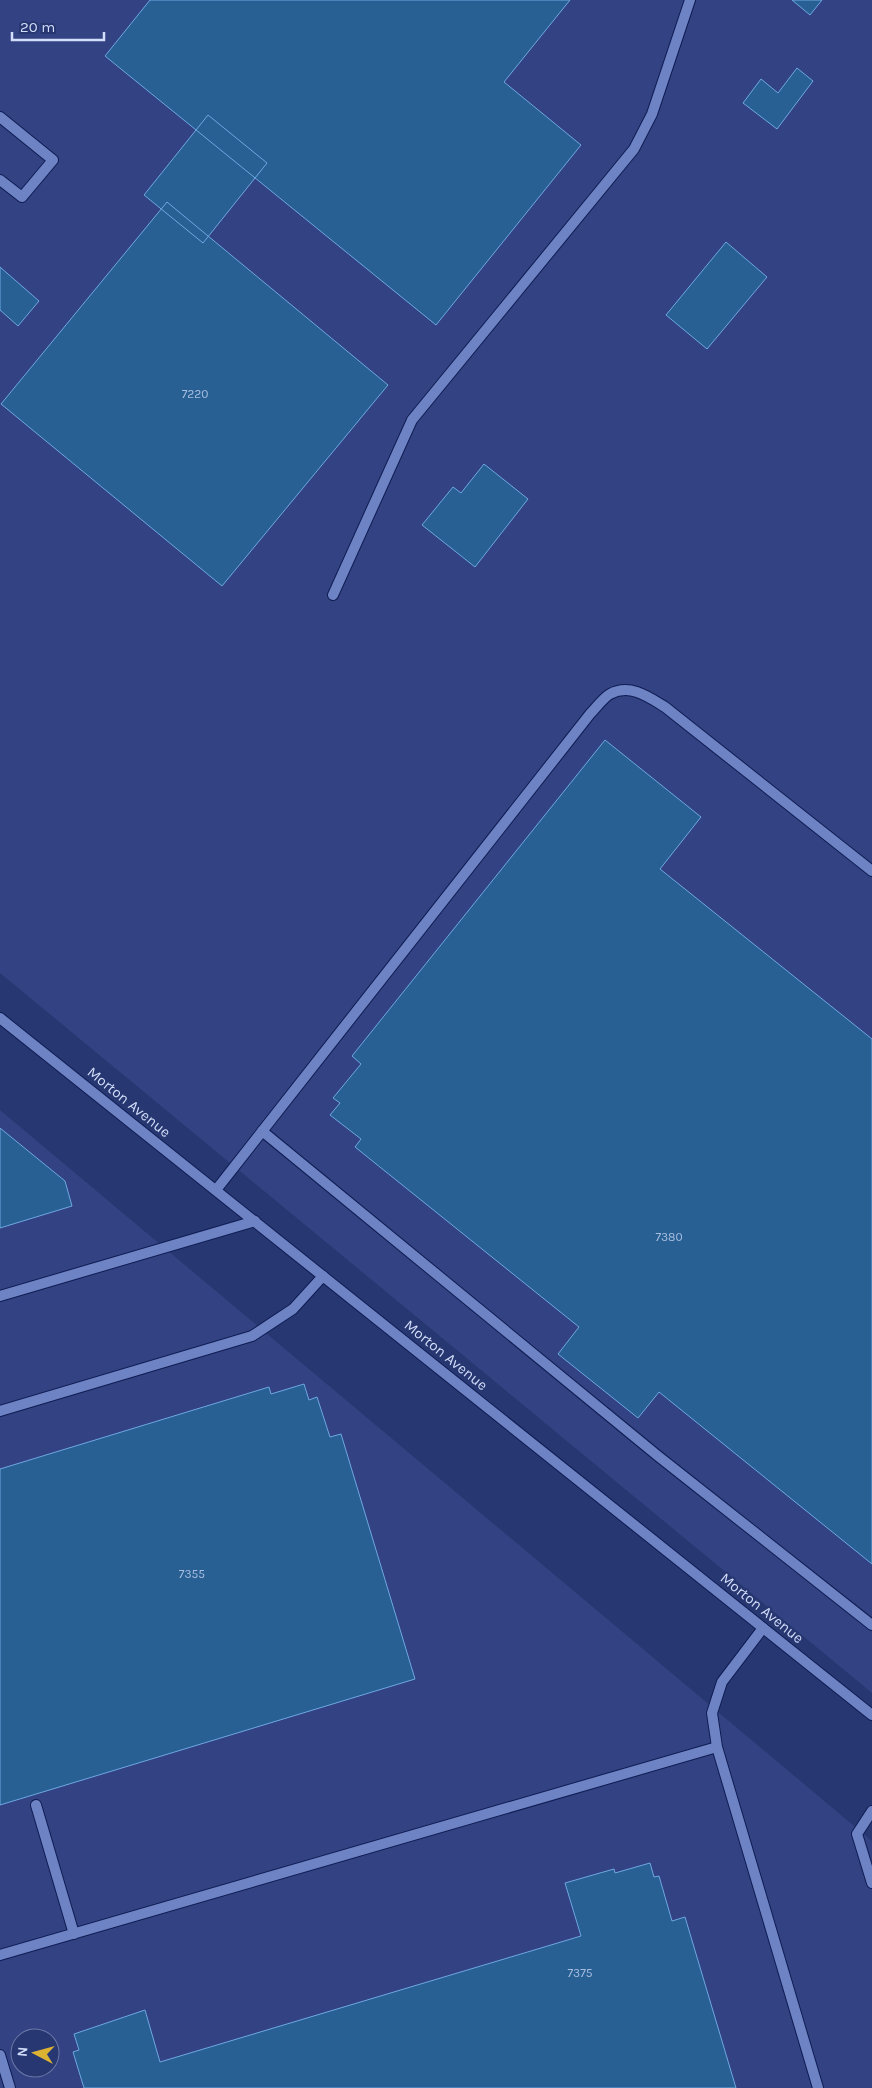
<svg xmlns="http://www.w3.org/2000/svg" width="872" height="2088" font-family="Karla,sans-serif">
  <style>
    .built { fill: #324282; fill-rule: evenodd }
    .building { fill: #286094; stroke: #6fa8e1 }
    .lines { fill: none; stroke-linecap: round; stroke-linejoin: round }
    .service-casing { stroke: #101c53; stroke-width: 12 }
    .minor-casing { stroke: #101c53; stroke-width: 12 }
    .service { stroke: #6d83c4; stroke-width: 10 }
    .minor { stroke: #6d83c4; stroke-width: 10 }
    .labels { text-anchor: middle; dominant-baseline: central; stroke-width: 4; stroke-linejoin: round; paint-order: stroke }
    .number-label { font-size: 12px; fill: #a8bee0 }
    .street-label { font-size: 15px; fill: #d2ddf9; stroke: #273771 }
  </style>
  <rect width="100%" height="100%" fill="#273771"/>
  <path class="built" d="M 0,0 L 872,0 L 872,1693 L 0,973 Z
    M 0,1110 L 872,1841 L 872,2088 L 0,2088 ZM 20,2038 L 50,2038 L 50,2068 L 20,2068 Z"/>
  <path class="building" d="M 150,0 L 570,0 L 504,82 L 581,145 L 436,325 L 105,56 Z
    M 792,0 L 822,0 L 810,15 Z
    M 797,68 L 813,81 L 777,129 L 743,103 L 761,79 L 778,93 Z
    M 208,115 L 267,163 L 203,243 L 144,195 Z
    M 167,202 L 388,385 L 222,586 L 1,404 Z
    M 726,242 L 767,277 L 707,349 L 666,315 Z
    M 0,267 L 39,301 L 18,326 L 0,310 Z
    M 484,464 L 528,499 L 475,567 L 422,525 L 453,487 L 461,493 Z
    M 605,740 L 701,817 L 660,869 L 872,1039 L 872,1564 L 659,1392 L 638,1418 L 558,1354 L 579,1327 L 355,1147 L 361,1139 L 330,1115 L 340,1103 L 333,1098 L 361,1064 L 352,1056 Z
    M 0,1128 L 65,1181 L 72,1206 L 0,1228 Z
    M 304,1384 L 309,1400 L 317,1397 L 330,1437 L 341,1434 L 415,1679 L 0,1805 L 0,1469 L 269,1387 L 271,1394 Z
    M 650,1863 L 654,1877 L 659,1876 L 672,1921 L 685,1917 L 736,2088 L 84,2088 L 73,2052 L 79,2050 L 74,2034 L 145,2010 L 160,2062 L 581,1936 L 565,1883 L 614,1869 L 615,1873 Z"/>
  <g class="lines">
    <defs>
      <path id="service" d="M 0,117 L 53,160 L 22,197 L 0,180
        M 333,595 L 412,420 L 634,149 L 652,114 L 690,0
        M 262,1131 L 658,1456 L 872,1625
        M 216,1190 L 590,714 C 596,708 603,698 610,694 C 630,683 649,697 665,707 L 872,871
        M 0,1296 L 255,1221
        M 0,1411 L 252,1336 L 293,1309 L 323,1276
        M 763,1628 L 722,1682 L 712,1713 L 717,1747 L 818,2088
        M 36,1805 L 74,1934
        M 872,1811 L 857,1834 L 872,1883
        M 0,1955 L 717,1747
        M 0,2055 L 10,2088"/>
      <path id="minor" d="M 0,1018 L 872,1715"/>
    </defs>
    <use href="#service" class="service-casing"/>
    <use href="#minor" class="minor-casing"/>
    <use href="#service" class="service"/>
    <use href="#minor" class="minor"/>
  </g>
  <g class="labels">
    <g class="number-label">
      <text x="195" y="394">7220</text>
      <text x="669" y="1237">7380</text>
      <text x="192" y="1574">7355</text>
      <text x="580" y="1973">7375</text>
    </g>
    <g class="street-label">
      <text transform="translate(129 1102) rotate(39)">Morton Avenue</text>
      <text transform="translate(446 1355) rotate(39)">Morton Avenue</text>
      <text transform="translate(762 1608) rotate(39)">Morton Avenue</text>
    </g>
  </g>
  <g transform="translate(35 2053) rotate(276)"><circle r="24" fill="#273771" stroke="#6b79a7"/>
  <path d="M0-4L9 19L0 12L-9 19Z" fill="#dcb233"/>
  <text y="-8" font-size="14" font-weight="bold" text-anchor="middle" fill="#d2ddf9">N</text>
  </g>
  <path d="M12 32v8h92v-8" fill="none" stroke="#d2ddf9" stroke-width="2.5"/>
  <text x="20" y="32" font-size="15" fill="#d2ddf9" stroke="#273771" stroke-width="4" paint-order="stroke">20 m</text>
</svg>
